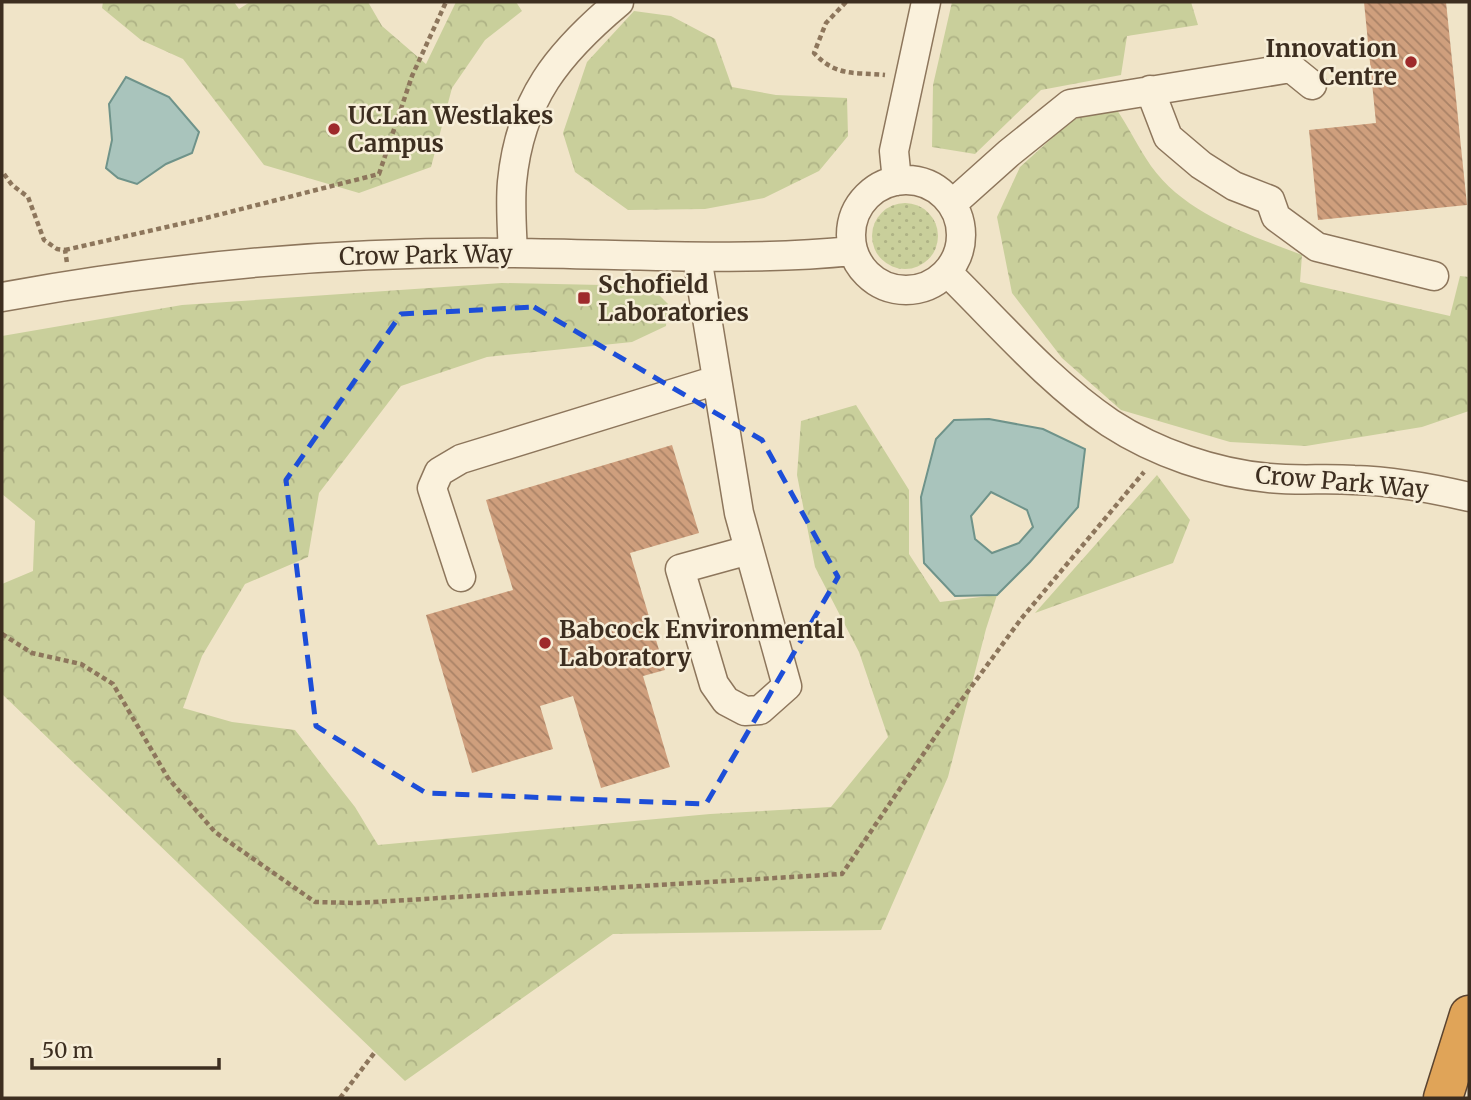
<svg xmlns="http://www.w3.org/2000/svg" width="1471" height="1100" font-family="Merriweather,serif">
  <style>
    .green { fill: url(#green-dots) }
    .forest { fill: url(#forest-crowns) }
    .water { fill: #a9c4bc; stroke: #6f938a; stroke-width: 2; fill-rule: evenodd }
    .building { fill: url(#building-back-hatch) }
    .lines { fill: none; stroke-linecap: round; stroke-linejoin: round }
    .minor-casing { stroke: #8d765c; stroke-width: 31 }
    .highway-casing { stroke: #5b4430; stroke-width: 41 }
    .path { stroke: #8d765c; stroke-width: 4.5; stroke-dasharray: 5 3.5; stroke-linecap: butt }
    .minor { stroke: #faf1dc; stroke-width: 28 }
    .highway { stroke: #e0a458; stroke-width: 38 }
    .marked { fill: none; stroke: #1d4ed8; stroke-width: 5; stroke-dasharray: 14 9; stroke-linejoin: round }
    .poi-dot { fill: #9e2a2b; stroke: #f7eed8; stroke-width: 2.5 }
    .labels { text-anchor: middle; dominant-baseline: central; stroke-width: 5; stroke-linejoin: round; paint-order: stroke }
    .poi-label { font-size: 24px; font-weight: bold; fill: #3d2e20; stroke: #f7eed8; text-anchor: start }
    .street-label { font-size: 24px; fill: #3d2e20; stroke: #f7eed8 }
  </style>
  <defs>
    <pattern id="green-dots" width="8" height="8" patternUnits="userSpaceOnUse" patternTransform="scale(1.75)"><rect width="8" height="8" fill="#c9cf9b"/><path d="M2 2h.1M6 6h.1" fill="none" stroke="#aeb285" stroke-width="1.8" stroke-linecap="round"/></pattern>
    <pattern id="forest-crowns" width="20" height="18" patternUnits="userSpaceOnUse" patternTransform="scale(1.75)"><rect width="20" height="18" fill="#c9cf9b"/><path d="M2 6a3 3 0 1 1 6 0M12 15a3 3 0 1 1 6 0" fill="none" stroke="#aeb285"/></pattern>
    <pattern id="building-back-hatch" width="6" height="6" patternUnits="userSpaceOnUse" patternTransform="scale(1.75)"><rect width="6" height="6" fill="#cf9f7d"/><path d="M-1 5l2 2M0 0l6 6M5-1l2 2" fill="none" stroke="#a98266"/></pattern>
  </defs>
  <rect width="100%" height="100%" fill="#f0e4c8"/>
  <path class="green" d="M872 236a33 33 0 1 1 66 0a33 33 0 1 1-66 0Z"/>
  <path class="forest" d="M 103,2 L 234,2 L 239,9 L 250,2 L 368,2 L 382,26 L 426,64 L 456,2 L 516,2 L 522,11 L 485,40 L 452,88 L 431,167 L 359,193 L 264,165 L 183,59 L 141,40 L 102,8 Z
    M 952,2 L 1191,2 L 1198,25 L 1127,36 L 1121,75 L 1041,90 L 975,154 L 932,147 L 933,85 Z
    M 634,11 L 671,16 L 715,39 L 732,87 L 776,95 L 847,98 L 848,136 L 819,171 L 764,198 L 705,209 L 628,210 L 575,172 L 563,133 L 587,62 Z
    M 1115,107 C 1128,126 1138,147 1151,166 C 1185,214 1250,235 1302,255 L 1300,282 L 1450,316 L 1460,276 L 1469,277 L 1469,411 L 1422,427 L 1306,446 L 1230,442 L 1121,410 L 1062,358 L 1012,293 L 997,217 L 1020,167 L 1072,120 Z
    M 502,283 L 650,286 L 668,304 L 666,326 L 632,342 L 487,357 L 401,386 L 319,493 L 308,557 L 245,584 L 202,656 L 183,708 L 232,722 L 295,730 L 355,807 L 378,845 L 710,814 L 831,807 L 888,737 L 859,652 L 815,567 L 797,475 L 801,421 L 856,405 L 909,490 L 909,554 L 940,602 L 997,595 L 986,629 L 948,777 L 881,930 L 613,934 L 405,1081 L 2,694 L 2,584 L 33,571 L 35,521 L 2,494 L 2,336 L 182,305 Z
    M 1157,475 L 1190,520 L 1173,563 L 1035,613 Z"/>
  <path class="water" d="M 126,77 L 169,97 L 199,132 L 192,153 L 166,164 L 137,184 L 118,178 L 106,168 L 112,140 L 109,104 Z
    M 989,419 L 1043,429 L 1085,449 L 1078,507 L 1030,562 L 997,595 L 955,596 L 924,563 L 921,497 L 936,439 L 954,420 ZM 991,492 L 1027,510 L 1033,527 L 1019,543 L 992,553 L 975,539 L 971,516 Z"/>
  <path class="building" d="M 1364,2 L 1446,2 L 1467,205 L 1318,220 L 1309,130 L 1376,123 Z
    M 672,445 L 699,533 L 630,553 L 665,670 L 643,676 L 670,767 L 601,788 L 573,696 L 540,706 L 553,749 L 472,773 L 426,615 L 513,590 L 486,500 Z"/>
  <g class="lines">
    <defs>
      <path id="minor" d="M 1150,90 L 1168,137 L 1201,165 L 1234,186 L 1270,200 L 1276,217 L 1317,247 L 1434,276
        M851 235a55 55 0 1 1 110 0a55 55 0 1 1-110 0Z
        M 897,181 L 894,151 L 926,2
        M 952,204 L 1009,153 L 1070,104 L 1291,68 L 1312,85
        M 513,253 C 512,230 510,205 512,182 C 520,99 558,53 619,2
        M 697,257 L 739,513 L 787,686 L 760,710 L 745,711 L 726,701 L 714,684 L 680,569 L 749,550
        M 947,272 C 999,323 1049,382 1110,423 C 1156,453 1215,473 1269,478 C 1297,481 1326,478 1354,480 C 1394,481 1431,488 1469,497
        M 2,297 C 170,266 342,251 514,253 C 627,254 740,262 853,251
        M 461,577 L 432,488 L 439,472 L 461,459 L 717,380"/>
      <path id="highway" d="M 1443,1098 L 1469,1015"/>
    </defs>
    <use href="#minor" class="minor-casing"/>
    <use href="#highway" class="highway-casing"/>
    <path class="path" d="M 846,2 L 826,23 L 814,53 C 836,77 855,72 885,75
      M 4,174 L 12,185 L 28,197 L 44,240 L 57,249 L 65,250 L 67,263
      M 65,250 L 202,219 L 379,174 L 412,76 L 446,2
      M 2,634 L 32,653 L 81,664 L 113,684 L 168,778 L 215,832 L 315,902 L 356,903 L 842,874 L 941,728 L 1021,619 L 1144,472
      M 340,1098 L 375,1052"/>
    <use href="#minor" class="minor"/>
    <use href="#highway" class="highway"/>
  </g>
  <path class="marked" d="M 534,307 L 762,440 L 838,577 L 706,804 L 426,793 L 316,726 L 286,480 L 401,314 Z"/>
  <g class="poi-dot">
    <circle cx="1411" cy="62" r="7"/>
    <circle cx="334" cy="129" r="7"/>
    <rect x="577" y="291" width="14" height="14" rx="3.5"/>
    <circle cx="545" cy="643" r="7"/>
  </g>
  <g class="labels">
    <g class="poi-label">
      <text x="1397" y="48" text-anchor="end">Innovation<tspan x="1397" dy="28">Centre</tspan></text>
      <text x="348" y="115">UCLan Westlakes<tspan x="348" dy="28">Campus</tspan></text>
      <text x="598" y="284">Schofield<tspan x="598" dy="28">Laboratories</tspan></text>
      <text x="559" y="629">Babcock Environmental<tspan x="559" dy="28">Laboratory</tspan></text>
    </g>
    <g class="street-label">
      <text transform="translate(426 255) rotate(-1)">Crow Park Way</text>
      <text transform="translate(1342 482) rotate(5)">Crow Park Way</text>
    </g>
  </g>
  <rect width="1471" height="1100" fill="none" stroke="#3d2e20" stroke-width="7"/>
  <path d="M32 1058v10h187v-10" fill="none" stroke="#3d2e20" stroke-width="3.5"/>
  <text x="42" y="1058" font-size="21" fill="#3d2e20" stroke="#f7eed8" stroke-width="5" paint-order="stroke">50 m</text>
</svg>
